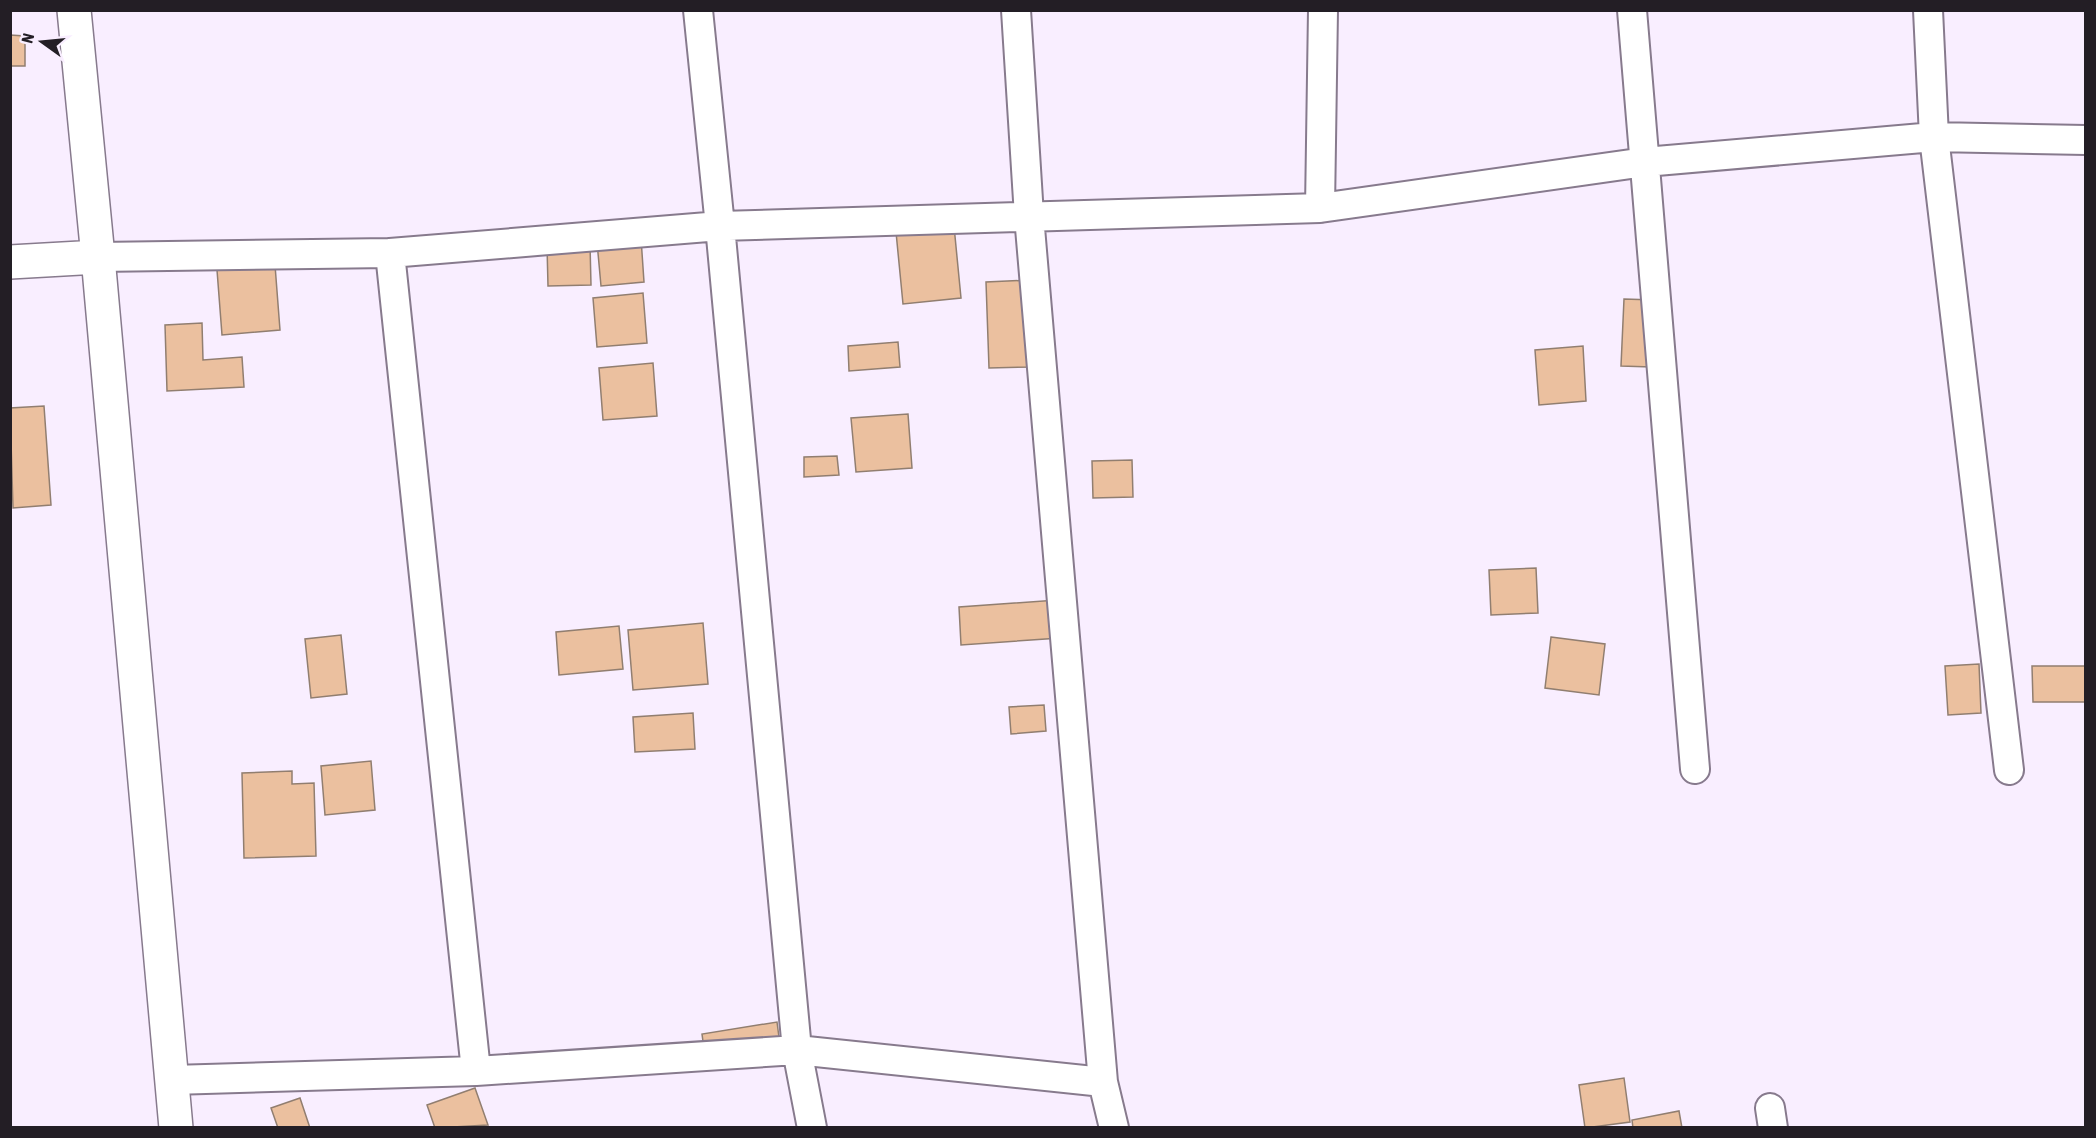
<svg xmlns="http://www.w3.org/2000/svg" width="2096" height="1138" font-family="'Asap Condensed',sans-serif">
  <style>
    .building { fill: #ebc09f; stroke: #917e70; stroke-width: 1.5 }
    .lines { fill: none; stroke-linecap: round; stroke-linejoin: round }
    .street-casing { stroke: #877a8d; stroke-width: 32 }
    .secondary-casing { stroke: #877a8d; stroke-width: 36 }
    .street { stroke: #fff; stroke-width: 28 }
    .secondary { stroke: #fff; stroke-width: 33 }
  </style>
  <rect width="100%" height="100%" fill="#f9eeff"/>
  <path class="building" d="M 10,35 L 25,36 L 25,66 L 10,66 Z
    M 954,226 L 961,298 L 903,304 L 896,232 Z
    M 641,238 L 644,282 L 601,286 L 597,242 Z
    M 590,244 L 591,285 L 548,286 L 547,246 Z
    M 275,265 L 280,330 L 222,335 L 217,270 Z
    M 1030,280 L 1032,367 L 989,368 L 986,282 Z
    M 643,293 L 647,343 L 597,347 L 593,298 Z
    M 1624,299 L 1654,300 L 1651,367 L 1621,366 Z
    M 202,323 L 203,360 L 242,357 L 244,387 L 167,391 L 165,325 Z
    M 898,342 L 900,367 L 849,371 L 848,346 Z
    M 1583,346 L 1586,401 L 1539,405 L 1535,350 Z
    M 653,363 L 657,416 L 603,420 L 599,368 Z
    M 44,406 L 51,505 L 13,508 L 10,408 Z
    M 908,414 L 912,468 L 856,472 L 851,418 Z
    M 837,456 L 839,475 L 804,477 L 804,457 Z
    M 1132,460 L 1133,497 L 1093,498 L 1092,461 Z
    M 1536,568 L 1538,613 L 1491,615 L 1489,570 Z
    M 1057,600 L 1060,638 L 961,645 L 959,607 Z
    M 703,623 L 708,684 L 633,690 L 628,630 Z
    M 619,626 L 623,669 L 559,675 L 556,632 Z
    M 341,635 L 347,694 L 311,698 L 305,639 Z
    M 1551,637 L 1605,644 L 1599,695 L 1545,688 Z
    M 1979,664 L 1981,713 L 1948,715 L 1945,666 Z
    M 2032,666 L 2086,666 L 2086,702 L 2033,702 Z
    M 1044,705 L 1046,731 L 1011,734 L 1009,707 Z
    M 693,713 L 695,749 L 635,752 L 633,717 Z
    M 371,761 L 375,810 L 325,815 L 321,766 Z
    M 292,771 L 292,784 L 314,783 L 316,856 L 244,858 L 242,773 Z
    M 777,1022 L 780,1045 L 705,1056 L 702,1034 Z
    M 1624,1078 L 1630,1122 L 1585,1128 L 1579,1085 Z
    M 475,1088 L 488,1125 L 435,1128 L 427,1105 Z
    M 300,1098 L 310,1128 L 278,1128 L 271,1108 Z
    M 1679,1111 L 1682,1128 L 1633,1128 L 1632,1120 Z"/>
  <g class="lines">
    <defs>
      <path id="street" d="M 698,10 L 720,226 L 797,1050 L 812,1128
        M 1016,10 L 1029,216 L 1103,1082 L 1114,1128
        M 1632,10 L 1695,769
        M 1928,10 L 1934,137 L 2009,770
        M 1320,208 L 1323,10
        M 390,253 L 476,1071
        M 98,257 L 390,253 L 720,226 L 1320,208 L 1645,162 L 1934,137 L 2086,140
        M 172,1080 L 476,1071 L 797,1050 L 1103,1082
        M 1770,1108 L 1773,1128"/>
      <path id="secondary" d="M 74,10 L 98,257 L 176,1128
        M 10,262 L 98,257"/>
    </defs>
    <use href="#street" class="street-casing"/>
    <use href="#secondary" class="secondary-casing"/>
    <use href="#street" class="street"/>
    <use href="#secondary" class="secondary"/>
  </g>
  <rect width="2096" height="1138" fill="none" stroke="#231e25" stroke-width="24"/>
  <g transform="translate(42 42) rotate(285)" stroke="#f9eeff" stroke-width="4.5" paint-order="stroke">
  <path d="M0-4.5L10 22L0 15L-10 22Z" fill="#231e25"/>
  <text y="-9" font-size="16" font-weight="bold" text-anchor="middle" fill="#231e25">N</text>
  </g>
</svg>
